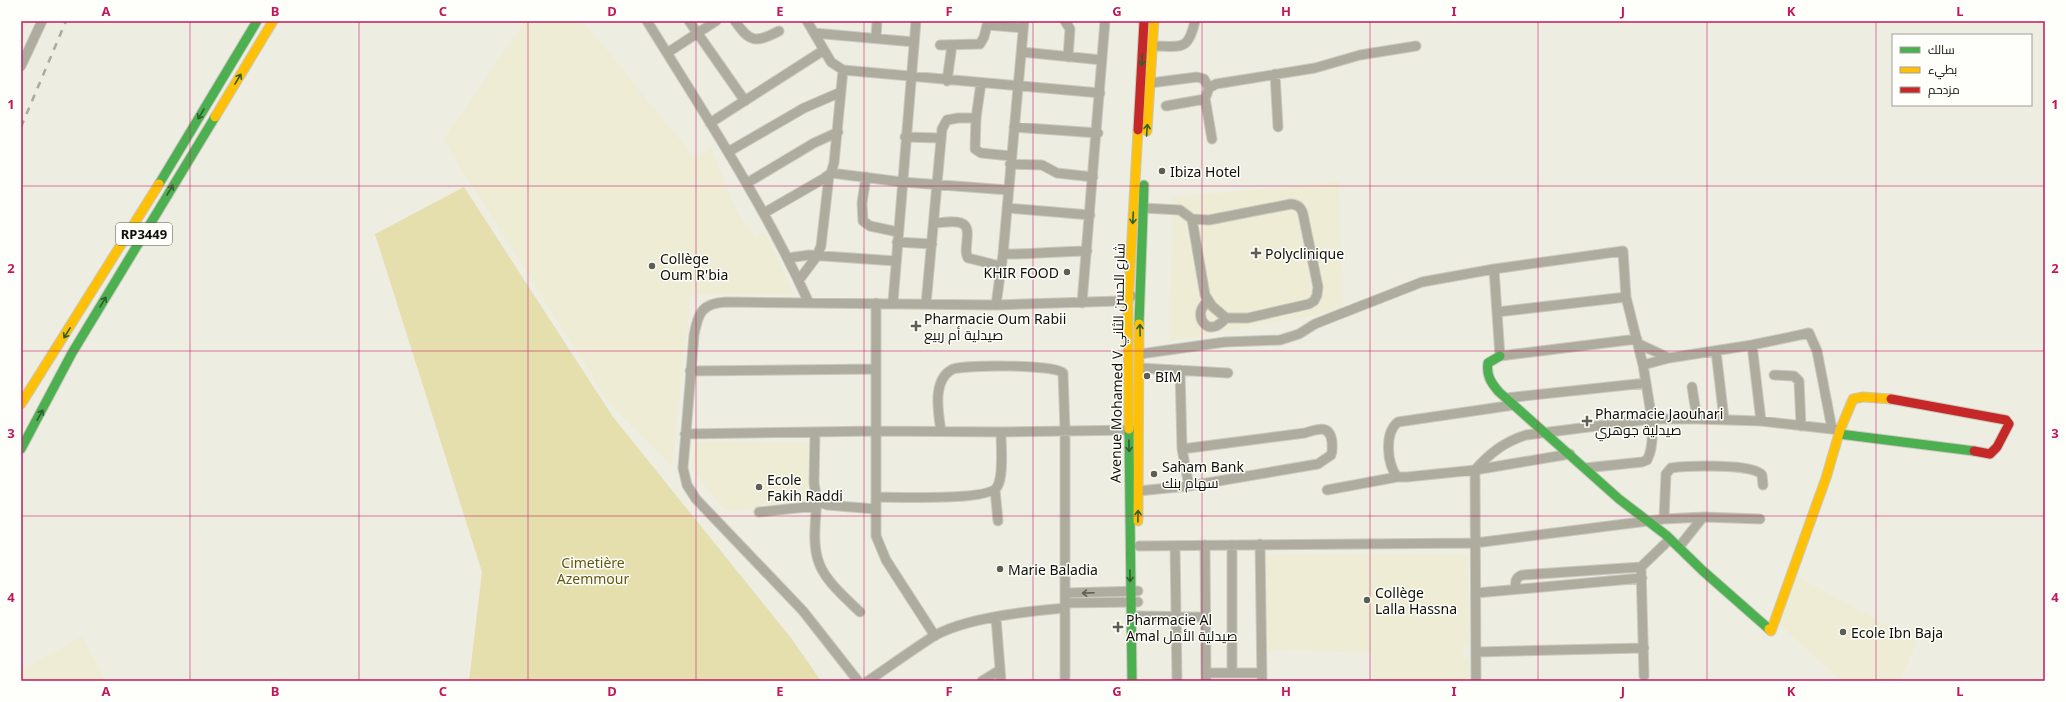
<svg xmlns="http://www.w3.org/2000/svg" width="2066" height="702" font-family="'Noto Sans',Cairo,sans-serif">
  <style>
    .built { fill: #efecd6 }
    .green { fill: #e5dead }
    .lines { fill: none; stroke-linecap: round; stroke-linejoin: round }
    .street-casing { stroke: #cac9c0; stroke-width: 11 }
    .fast-casing { stroke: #cac9c0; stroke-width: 11 }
    .slow-casing { stroke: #cac9c0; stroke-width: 11 }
    .jam-casing { stroke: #cac9c0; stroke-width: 11 }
    .street { stroke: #adac9e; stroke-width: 9 }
    .fast { stroke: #4caf50; stroke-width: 9 }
    .slow { stroke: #ffc107; stroke-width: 9 }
    .jam { stroke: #c62828; stroke-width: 9 }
    .rail { stroke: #abaaa0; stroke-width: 2.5; stroke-dasharray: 7 7; stroke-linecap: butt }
    .oneway { stroke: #2e5f2c }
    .oneway2 { stroke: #5e5e53 }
    .grid { fill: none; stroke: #c2185b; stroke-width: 1; stroke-opacity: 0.55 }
    .poi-dot { fill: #5e5d54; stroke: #fefefa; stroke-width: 1.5 }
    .labels { text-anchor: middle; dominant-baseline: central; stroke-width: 3; stroke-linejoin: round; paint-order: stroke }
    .shield { fill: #fefefa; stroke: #575751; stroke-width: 1 }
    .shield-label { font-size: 13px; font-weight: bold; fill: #100f08 }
    .poi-label { font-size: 14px; fill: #100f08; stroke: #fefefa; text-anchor: start }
    .street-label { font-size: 14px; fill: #100f08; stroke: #fefefa }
    .park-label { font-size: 14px; fill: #62570f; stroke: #fefefa }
    .neatline { fill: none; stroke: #c2185b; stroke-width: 1.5 }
    .grid-label { font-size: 13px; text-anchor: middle; font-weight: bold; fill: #c2185b }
  </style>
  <rect width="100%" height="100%" fill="#eeede2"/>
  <path class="built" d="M 525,21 L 583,21 L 695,158 L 711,148 L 738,213 L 755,236 L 764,231 L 795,295 L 691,295 L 672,467 L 607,400 L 443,140 Z
    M 1339,182 L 1343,310 L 1169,341 L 1173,197 Z
    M 695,441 L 813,443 L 811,505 L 725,511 L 691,469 Z
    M 1265,555 L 1468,555 L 1469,646 L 1463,645 L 1463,658 L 1469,660 L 1469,681 L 1372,681 L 1372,653 L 1267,650 Z
    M 1795,575 L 1917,642 L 1900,681 L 1841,681 L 1777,622 Z
    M 82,636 L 106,681 L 21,681 L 21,671 Z"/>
  <path class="green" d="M 464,187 L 613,417 L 791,638 L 821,681 L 469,681 L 482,572 L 375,234 Z"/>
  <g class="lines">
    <defs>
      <path id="street" d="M 647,21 C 704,113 764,204 809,303
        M 689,21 L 745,101
        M 735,21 C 750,43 756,43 779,31
        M 807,21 L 831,62 L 843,70 L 1100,93
        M 1065,21 L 1070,29 L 1068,57
        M 814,33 L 914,42
        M 876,38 L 877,21
        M 940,45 L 980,44 L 984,37 L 987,25 L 1023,28
        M 1153,46 C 1181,46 1188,52 1195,21
        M 1022,52 L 1102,60
        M 667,53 L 716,21
        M 21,66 L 42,21
        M 1275,74 L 1278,127
        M 947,81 L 952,45
        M 981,83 L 976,118 L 975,149 L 981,153 L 1011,156
        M 1150,83 L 1197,77 L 1204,79 L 1209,88
        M 1205,98 L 1212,139
        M 1166,106 L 1205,99 L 1209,88 L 1216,84 L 1315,68 L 1360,55 L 1416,46
        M 710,123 L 824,50
        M 1014,127 L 1098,133
        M 905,137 L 940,138
        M 728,152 L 804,108 L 841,92
        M 1010,164 L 1042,165 L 1057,173 L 1093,177
        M 831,173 L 902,182 L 1008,190
        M 866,177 L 862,203 L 863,221 L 870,226 L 898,232
        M 747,183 L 814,143 L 838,132
        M 1007,208 L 1090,215
        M 1143,208 L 1180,210 L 1192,219 L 1205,295 L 1212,306 L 1226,318 L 1248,318 L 1309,304 L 1314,301 L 1317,295 L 1318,287 L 1303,214 C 1301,207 1298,205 1291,204 L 1209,220 L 1192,219
        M 764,213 L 823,179 L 831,173 L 834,163 L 843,70
        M 934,223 C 942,223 953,220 961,223 C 974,227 962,249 968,258 L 1000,266
        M 897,242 L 932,244
        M 1003,254 C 1031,255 1058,251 1087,251
        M 788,258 L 809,255 L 896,261
        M 1494,269 L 1500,356 L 1637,339
        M 799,280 L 817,256 L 821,246 L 829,176
        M 1208,300 C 1205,304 1202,307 1201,311 C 1199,320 1206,330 1216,326 C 1219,325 1223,321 1226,318
        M 893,302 L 916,21
        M 876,303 L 876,536 L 886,560 L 935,636
        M 1082,303 L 1105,21
        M 926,304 L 942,129 L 947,120 L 958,118 L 976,118
        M 996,305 L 1003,254 L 1024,21
        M 1497,312 L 1626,297
        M 1639,344 L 1669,358
        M 1752,345 L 1761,421
        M 1716,351 L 1724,419
        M 1140,354 L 1225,342 L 1280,340 L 1299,334 L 1315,324 L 1330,318 L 1422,282 L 1494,269 L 1623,251 L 1626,297 L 1643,365
        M 1140,368 L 1228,373
        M 1180,370 L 1182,449
        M 690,371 L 876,369
        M 1774,375 L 1794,376 L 1799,381 L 1801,426
        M 1692,387 L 1697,419
        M 1506,398 L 1646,383 L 1643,365 L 1669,358 L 1752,345 L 1809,333 L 1817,351 L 1832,429
        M 1514,405 L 1398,422 C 1384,433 1387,463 1397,477 L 1407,477 L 1475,470 L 1570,454
        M 941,431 C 938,412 932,379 953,369 C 966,365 1056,364 1063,373 L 1065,430 L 1065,681
        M 815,432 L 814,483 L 817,501 L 827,505 L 875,509
        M 685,434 L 876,431 L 1001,432 L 1134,430
        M 1585,468 L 1642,462 L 1647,460 C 1658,440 1649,404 1646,383
        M 995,490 L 998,521
        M 1327,490 L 1397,477
        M 1138,491 L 1189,486 L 1318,464 L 1331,455 C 1333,450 1332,446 1332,442 C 1330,424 1317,429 1305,433 L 1182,449 L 1189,486
        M 876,497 C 896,497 989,501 997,487 C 1004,477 1001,445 1001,432
        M 817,501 C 811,563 815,570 860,612
        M 759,512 L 816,506
        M 1664,519 L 1666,474 L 1671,468 C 1686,466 1754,463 1762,475 L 1763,485
        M 1260,544 L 1262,681
        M 1205,545 L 1206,681
        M 1232,545 L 1232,673 L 1262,673
        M 1139,546 L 1475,543 L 1664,519 L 1703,517 L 1760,519
        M 1175,546 L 1177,681
        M 1679,547 L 1703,517
        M 1516,589 C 1515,582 1515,578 1522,575 L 1641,567
        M 1066,593 L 1138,591
        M 1476,593 L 1642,578
        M 1065,603 L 1138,602
        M 1138,616 L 1205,617
        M 996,618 L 1001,681
        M 1476,652 L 1644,648
        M 1206,673 L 1232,673
        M 1644,676 L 1641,567 L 1670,539
        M 858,681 L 803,611 L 696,499 L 687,485 L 683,468 L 694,335 C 698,313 702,303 726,302 L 996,305 L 1120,301 L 1129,296 L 1132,296
        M 868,681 C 890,666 912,650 934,636 C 965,618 1029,611 1065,608
        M 982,681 L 1000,670
        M 1476,681 L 1475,470 C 1490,453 1504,442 1526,435 L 1652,419 L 1697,419 L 1761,421 L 1840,430"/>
      <path id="fast" d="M 159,184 L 257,21
        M 1139,324 L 1144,185
        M 1500,356 L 1488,363 C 1486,375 1491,383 1499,392 L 1619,499 L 1666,535 L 1703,571 L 1769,629
        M 1129,429 L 1132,681
        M 1839,434 L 1974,451
        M 21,449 L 72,353 L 215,117"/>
      <path id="slow" d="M 215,117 L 273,21
        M 1147,131 L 1154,21
        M 21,404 L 159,184
        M 1129,429 L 1128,306 L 1138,130
        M 1138,521 L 1139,324
        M 1769,629 L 1771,631 L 1826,478 L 1840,430 L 1853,399 L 1863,397 L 1891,399"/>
      <path id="jam" d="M 1138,130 L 1144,21
        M 1891,399 L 2006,420 L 2009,424 L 1997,447 L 1990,454 L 1974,451"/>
    </defs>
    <use href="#street" class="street-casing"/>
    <use href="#fast" class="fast-casing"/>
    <use href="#slow" class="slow-casing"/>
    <use href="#jam" class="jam-casing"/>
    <use href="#street" class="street"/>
    <use href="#fast" class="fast"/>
    <use href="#slow" class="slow"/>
    <use href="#jam" class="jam"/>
    <path class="rail" d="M 21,127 L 66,21"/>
  </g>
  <defs><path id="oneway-shaft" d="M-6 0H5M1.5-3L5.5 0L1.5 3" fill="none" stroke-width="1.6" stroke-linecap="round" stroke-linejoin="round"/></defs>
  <g class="oneway">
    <use href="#oneway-shaft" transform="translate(1142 60) rotate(93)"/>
    <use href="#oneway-shaft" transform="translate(238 79) rotate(-59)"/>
    <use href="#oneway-shaft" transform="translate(201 114) rotate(121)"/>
    <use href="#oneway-shaft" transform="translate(1147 130) rotate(-86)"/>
    <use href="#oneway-shaft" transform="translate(170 190) rotate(-59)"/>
    <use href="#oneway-shaft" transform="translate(1133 218) rotate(93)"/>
    <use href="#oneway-shaft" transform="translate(103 302) rotate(-59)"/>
    <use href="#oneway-shaft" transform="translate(1140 330) rotate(-91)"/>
    <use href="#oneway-shaft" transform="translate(67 333) rotate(122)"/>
    <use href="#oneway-shaft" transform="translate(40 415) rotate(-61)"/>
    <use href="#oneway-shaft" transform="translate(1129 446) rotate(89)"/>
    <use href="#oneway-shaft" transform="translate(1138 516) rotate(-89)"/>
    <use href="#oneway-shaft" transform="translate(1130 576) rotate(89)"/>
  </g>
  <use class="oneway2" href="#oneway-shaft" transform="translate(1088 593) rotate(178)"/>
  <path class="grid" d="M 190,21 L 190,681M 359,21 L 359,681M 528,21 L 528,681M 696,21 L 696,681M 864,21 L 864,681M 1033,21 L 1033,681M 1202,21 L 1202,681M 1370,21 L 1370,681M 1538,21 L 1538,681M 1707,21 L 1707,681M 1876,21 L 1876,681M 21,186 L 2045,186M 21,351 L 2045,351M 21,516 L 2045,516"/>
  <g class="poi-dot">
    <circle cx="1162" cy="171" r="4"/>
    <path d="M1254 247h4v4h4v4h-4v4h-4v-4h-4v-4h4z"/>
    <circle cx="652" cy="266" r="4"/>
    <circle cx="1067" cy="272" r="4"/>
    <path d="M914 320h4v4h4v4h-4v4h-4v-4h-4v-4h4z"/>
    <circle cx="1147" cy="376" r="4"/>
    <path d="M1585 415h4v4h4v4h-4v4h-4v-4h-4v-4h4z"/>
    <circle cx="1154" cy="474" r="4"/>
    <circle cx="759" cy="487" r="4"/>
    <circle cx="1000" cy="569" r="4"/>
    <circle cx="1367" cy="600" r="4"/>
    <path d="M1116 621h4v4h4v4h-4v4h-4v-4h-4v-4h4z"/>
    <circle cx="1843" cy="632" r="4"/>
  </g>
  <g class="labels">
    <rect class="shield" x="116" y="223" width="56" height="22" rx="3"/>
    <g class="shield-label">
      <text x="144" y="234">RP3449</text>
    </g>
    <g class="poi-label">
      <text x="1170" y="171">Ibiza Hotel</text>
      <text x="1265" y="253">Polyclinique</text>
      <text x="660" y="258">Collège<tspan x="660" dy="16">Oum R'bia</tspan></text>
      <text x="1059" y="272" text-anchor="end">KHIR FOOD</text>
      <text x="924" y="318">Pharmacie Oum Rabii<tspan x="924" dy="16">صيدلية أم ربيع</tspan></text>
      <text x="1155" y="376">BIM</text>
      <text x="1595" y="413">Pharmacie Jaouhari<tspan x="1595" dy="16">صيدلية جوهري</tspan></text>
      <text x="1162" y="466">Saham Bank<tspan x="1162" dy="16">سهام بنك</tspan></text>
      <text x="767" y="479">Ecole<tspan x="767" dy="16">Fakih Raddi</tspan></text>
      <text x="1008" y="569">Marie Baladia</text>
      <text x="1375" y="592">Collège<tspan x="1375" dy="16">Lalla Hassna</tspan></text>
      <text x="1126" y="619">Pharmacie Al<tspan x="1126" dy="16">Amal صيدلية الأمل</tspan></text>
      <text x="1851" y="632">Ecole Ibn Baja</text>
    </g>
    <g class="street-label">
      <text transform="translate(1117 363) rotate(-89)">Avenue Mohamed V شارع الحسن الثاني</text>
    </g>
    <g class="park-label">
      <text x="593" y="562">Cimetière<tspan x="593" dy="16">Azemmour</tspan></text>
    </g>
  </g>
  <rect width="2066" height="702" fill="none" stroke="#fefefa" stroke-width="44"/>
  <rect x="1892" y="34" width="140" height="72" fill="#fefefa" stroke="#9f9e99"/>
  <rect x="1900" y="47" width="20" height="6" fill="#4caf50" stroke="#9f9e99"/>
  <text x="1928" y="54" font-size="12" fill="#100f08">سالك</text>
  <rect x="1900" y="67" width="20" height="6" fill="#ffc107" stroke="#9f9e99"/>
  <text x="1928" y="74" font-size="12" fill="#100f08">بطيء</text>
  <rect x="1900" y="87" width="20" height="6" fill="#c62828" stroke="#9f9e99"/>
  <text x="1928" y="94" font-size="12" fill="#100f08">مزدحم</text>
  <rect x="22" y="22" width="2022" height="658" class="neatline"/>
  <g class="grid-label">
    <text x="106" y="16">A</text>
    <text x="275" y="16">B</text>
    <text x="443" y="16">C</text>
    <text x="612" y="16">D</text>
    <text x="780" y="16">E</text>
    <text x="949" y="16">F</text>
    <text x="1117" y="16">G</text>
    <text x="1286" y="16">H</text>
    <text x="1454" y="16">I</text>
    <text x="1623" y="16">J</text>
    <text x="1791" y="16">K</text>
    <text x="1960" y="16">L</text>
    <text x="11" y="109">1</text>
    <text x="2055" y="109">1</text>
    <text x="11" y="273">2</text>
    <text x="2055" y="273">2</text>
    <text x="11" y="438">3</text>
    <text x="2055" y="438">3</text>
    <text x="11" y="602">4</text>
    <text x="2055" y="602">4</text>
    <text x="106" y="696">A</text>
    <text x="275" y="696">B</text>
    <text x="443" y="696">C</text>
    <text x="612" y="696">D</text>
    <text x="780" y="696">E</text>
    <text x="949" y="696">F</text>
    <text x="1117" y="696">G</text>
    <text x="1286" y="696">H</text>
    <text x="1454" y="696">I</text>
    <text x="1623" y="696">J</text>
    <text x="1791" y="696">K</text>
    <text x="1960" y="696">L</text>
  </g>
</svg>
